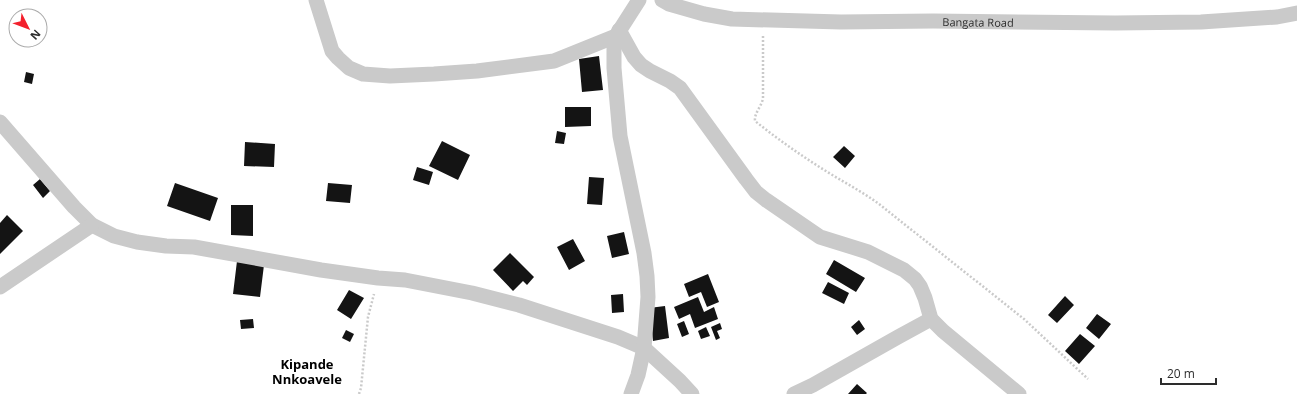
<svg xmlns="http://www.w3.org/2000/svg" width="1297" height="394" font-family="'Open Sans',sans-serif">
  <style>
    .building { fill: #141414 }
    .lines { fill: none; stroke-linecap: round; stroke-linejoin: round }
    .path { stroke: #cacaca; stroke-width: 2.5; stroke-dasharray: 2 2; stroke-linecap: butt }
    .minor { stroke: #cacaca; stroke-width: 15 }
    .labels { text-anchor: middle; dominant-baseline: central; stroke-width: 4; stroke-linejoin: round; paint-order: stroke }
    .street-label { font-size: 11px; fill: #2d2d2d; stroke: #fff }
    .quarter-label { font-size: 13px; font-weight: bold; fill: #000; stroke: #fff }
  </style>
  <rect width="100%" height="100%" fill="#fff"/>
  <path class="building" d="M 599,56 L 603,90 L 582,92 L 579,59 Z
    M 26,72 L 34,74 L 32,84 L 24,82 Z
    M 565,107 L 591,107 L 591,126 L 565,127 Z
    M 557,131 L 566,133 L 564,144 L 555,143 Z
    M 442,141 L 470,155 L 458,180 L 429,166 Z
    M 245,142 L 275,144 L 274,167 L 244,166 Z
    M 844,146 L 855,156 L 845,168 L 833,157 Z
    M 417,167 L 433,172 L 429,185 L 413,180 Z
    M 589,177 L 604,178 L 602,205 L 587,204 Z
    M 40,179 L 50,191 L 43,198 L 33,185 Z
    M 175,183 L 218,198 L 210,221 L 167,206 Z
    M 328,183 L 352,185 L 350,203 L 326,201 Z
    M 231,205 L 253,205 L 253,236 L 231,235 Z
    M 7,215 L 23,231 L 0,254 L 0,223 Z
    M 624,232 L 629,254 L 612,258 L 607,236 Z
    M 573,239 L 585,261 L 569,270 L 557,247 Z
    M 510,253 L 534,277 L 527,285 L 523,281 L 513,291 L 493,270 Z
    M 834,260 L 865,278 L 856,292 L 826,274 Z
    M 237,261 L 264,265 L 260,297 L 233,294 Z
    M 708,274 L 719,302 L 707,307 L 701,292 L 689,297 L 684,284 Z
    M 828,282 L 849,293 L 844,304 L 822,293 Z
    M 349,290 L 364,298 L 351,319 L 337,310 Z
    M 623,294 L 624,312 L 612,313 L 611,295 Z
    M 1065,296 L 1074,305 L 1057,323 L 1048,315 Z
    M 698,297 L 704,312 L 714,307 L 718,319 L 695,328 L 690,314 L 679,319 L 674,307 Z
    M 665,306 L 669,338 L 653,341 L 649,308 Z
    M 1097,314 L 1111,324 L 1099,339 L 1086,328 Z
    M 253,319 L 254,328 L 241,329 L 240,320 Z
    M 859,320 L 865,329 L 857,335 L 851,327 Z
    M 684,321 L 689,334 L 682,337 L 677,324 Z
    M 720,323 L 722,329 L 717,331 L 720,338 L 716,340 L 711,327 Z
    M 706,327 L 710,336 L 701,339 L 698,331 Z
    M 346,330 L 354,334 L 350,342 L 342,338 Z
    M 1080,334 L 1095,346 L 1079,364 L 1065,351 Z
    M 857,384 L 867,393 L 866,394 L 848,394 Z"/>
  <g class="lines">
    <path class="path" d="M 763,36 L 763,98 C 762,106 754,113 755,121 C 780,141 806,159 834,176 C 849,185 864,193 879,204 L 1024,319 L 1088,379
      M 359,394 L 361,388 L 368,317 L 374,294"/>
    <g class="minor">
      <path d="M 316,0 L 332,51 L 338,58 L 349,68 L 363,74 L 390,76 L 434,74 L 477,71 L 554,61 L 616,36"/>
      <path id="s1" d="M 662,0 L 669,4 L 704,14 L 732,19 L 841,22 L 933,21 L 1115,23 L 1201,22 L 1277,17 L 1297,13"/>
      <path d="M 619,30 L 634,57 L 641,65 L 650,71 L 670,81 L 680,88 L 746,179 L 756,192 L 766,200 L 820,237 L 868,252 L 904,270 L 915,279 L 920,286 L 925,298 L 931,319 L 943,331 L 1019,394"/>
      <path d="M 0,122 L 74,207 L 92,225 L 114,236 L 137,242 L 166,246 L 194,247 L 321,270 L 378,278 L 405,280 L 472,293 L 519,305 L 618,337 L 644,348 L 680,381 L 692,394"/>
      <path d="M 0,287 L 92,225"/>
      <path d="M 631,394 L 638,375 L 644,348 L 648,297 L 647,276 L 644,253 L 620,136 L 614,68 L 614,43 L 616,36 L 639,0"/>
      <path d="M 794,394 L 813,385 L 898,337 L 931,319"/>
    </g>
  </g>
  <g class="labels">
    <g class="street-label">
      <text stroke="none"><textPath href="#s1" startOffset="319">Bangata Road</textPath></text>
    </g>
    <g class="quarter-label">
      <text x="307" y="364">Kipande<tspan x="307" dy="15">Nnkoavele</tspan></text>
    </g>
  </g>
  <g transform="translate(28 28) rotate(132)"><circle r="19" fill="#ffffff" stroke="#ababab"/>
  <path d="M0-3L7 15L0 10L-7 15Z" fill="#f3202c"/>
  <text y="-6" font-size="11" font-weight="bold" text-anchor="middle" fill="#2d2d2d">N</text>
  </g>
  <path d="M1161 378v6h55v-6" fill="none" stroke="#2d2d2d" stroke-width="2"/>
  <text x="1167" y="378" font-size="12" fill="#2d2d2d" stroke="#ffffff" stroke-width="3" paint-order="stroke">20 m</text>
</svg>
